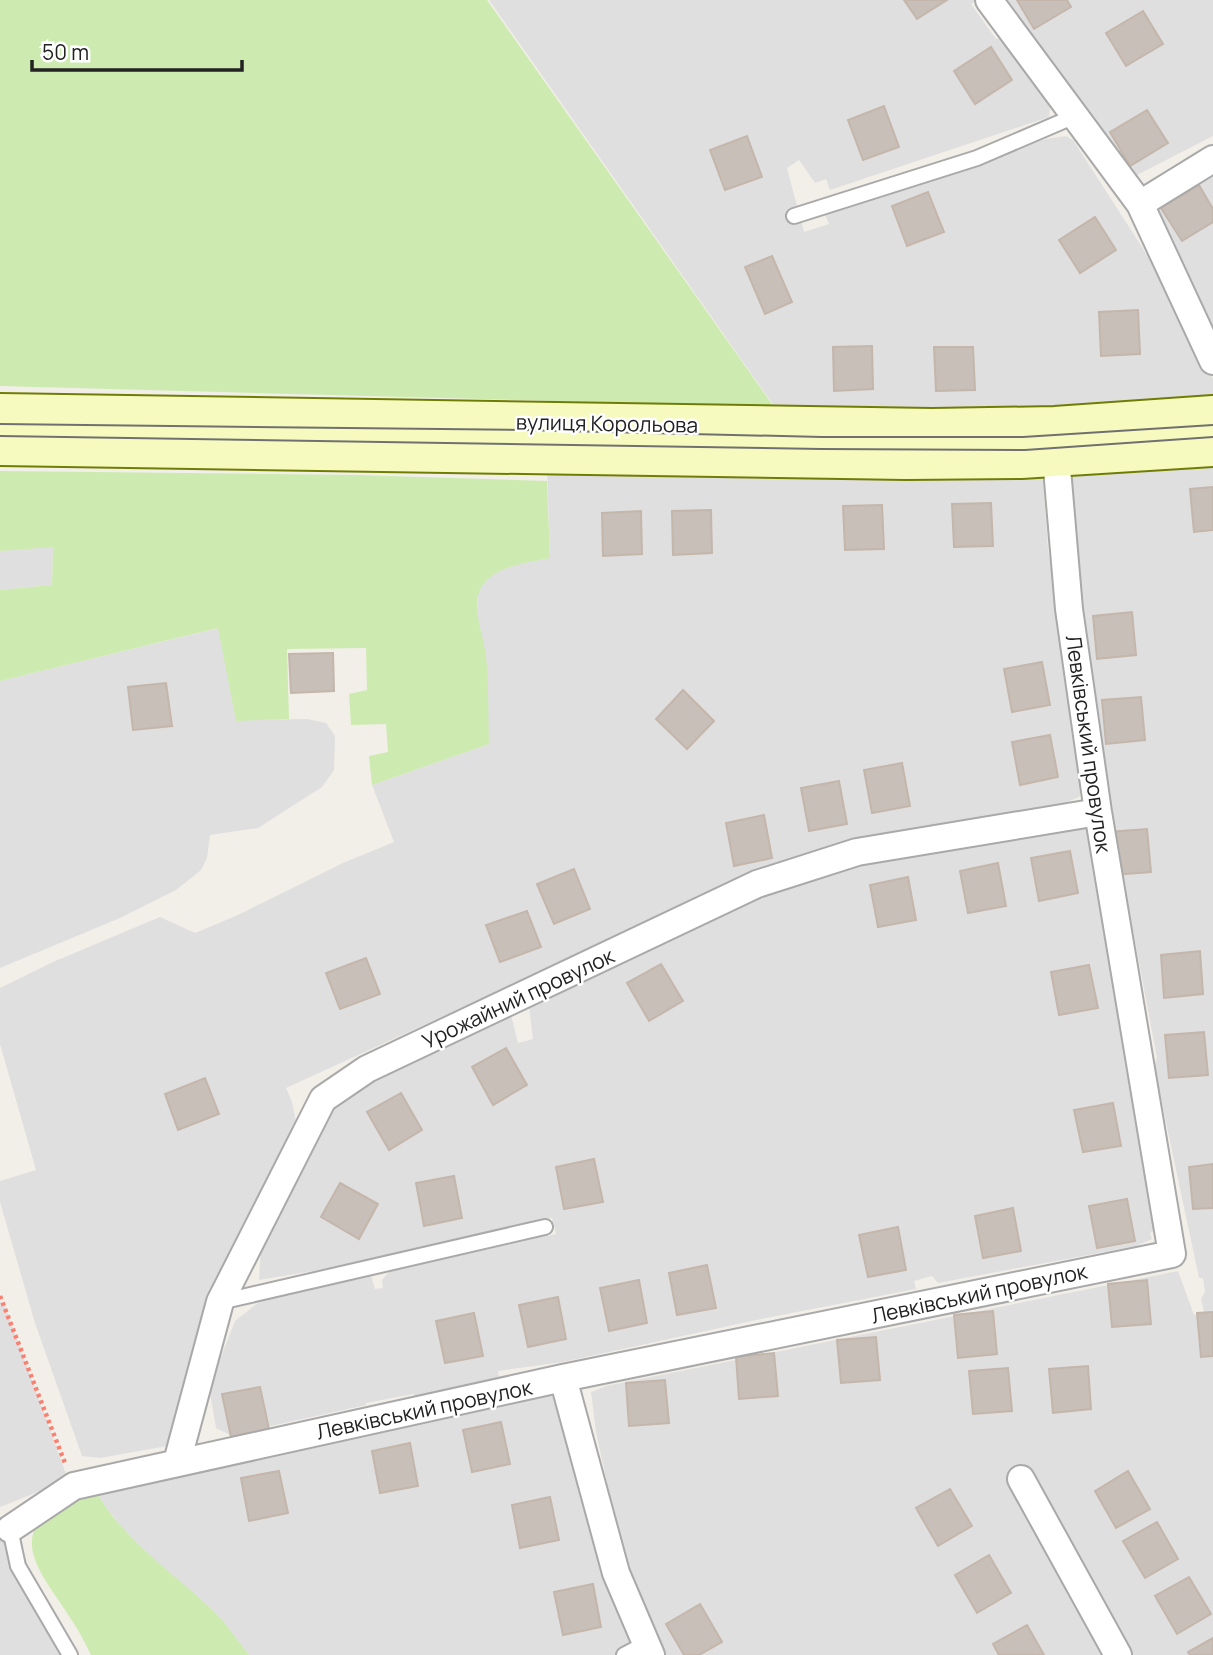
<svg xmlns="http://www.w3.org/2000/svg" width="1213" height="1655" font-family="Manrope,sans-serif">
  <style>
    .residential { fill: #e0dfdf }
    .grass { fill: #cdebb0 }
    .building { fill: #c7bfb8; stroke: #c4b6ab; stroke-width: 2 }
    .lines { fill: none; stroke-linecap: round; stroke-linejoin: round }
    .service-casing { stroke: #a9a9a9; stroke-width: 18 }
    .minor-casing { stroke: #a9a9a9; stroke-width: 30 }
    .secondary-casing { stroke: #707d05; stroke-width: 42 }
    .path { stroke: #fa8072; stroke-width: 4.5; stroke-dasharray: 3.5 3.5; stroke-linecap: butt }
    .service { stroke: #fff; stroke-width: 14 }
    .minor { stroke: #fff; stroke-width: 26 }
    .secondary { stroke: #f7fabf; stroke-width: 38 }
    .tram { stroke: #707070; stroke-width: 2 }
    .labels { text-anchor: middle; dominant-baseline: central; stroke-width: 5; stroke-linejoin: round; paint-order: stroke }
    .street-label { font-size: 21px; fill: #222; stroke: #fff }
  </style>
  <rect width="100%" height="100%" fill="#f2efe9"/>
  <path class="residential" d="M 489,0 L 977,0 L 971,4 L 996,39 L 1005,36 L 1050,108 L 1049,117 L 830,190 L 826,179 L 815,183 L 799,160 L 787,168 L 804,232 L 829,224 L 824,213 L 937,173 L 1046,139 L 1066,136 L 1073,140 L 1169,289 L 1213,379 L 1213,401 L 927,417 L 779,413 Z
    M 999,0 L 1213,0 L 1213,136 L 1131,178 Z
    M 1213,155 L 1213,341 L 1140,205 Z
    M 1213,458 L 1213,1655 L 666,1655 L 649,1621 L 624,1561 L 596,1432 L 591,1392 L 606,1386 L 1178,1271 L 1194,1315 L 1204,1312 L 1201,1299 L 1205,1292 L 1203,1278 L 1199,1278 L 1154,1066 L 1157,1058 L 1107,793 L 1090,684 L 1071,466 Z
    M 547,467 L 1042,467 L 1048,549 L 1084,786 L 1079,797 L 1062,804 L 1013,815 L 847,841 L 843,846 L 472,1003 L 286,1088 L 292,1102 L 296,1122 L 242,1238 L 218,1274 L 167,1446 L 100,1458 L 82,1456 L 35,1323 L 0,1202 L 0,1181 L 36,1170 L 0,1044 L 0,988 L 53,962 L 160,917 L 195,933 L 238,915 L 343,863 L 394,842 L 372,785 L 489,744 L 477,609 L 478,593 L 487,578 L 508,566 L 550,558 Z
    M 53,546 L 52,585 L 0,590 L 0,551 Z
    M 219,628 L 236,720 L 307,719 L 326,723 L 335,736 L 334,770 L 322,787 L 258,828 L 210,835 L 207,858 L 201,870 L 176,890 L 120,918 L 0,968 L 0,681 Z
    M 1087,823 L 1093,873 L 1128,1050 L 1156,1229 L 1150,1233 L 1152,1239 L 1136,1246 L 938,1283 L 932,1276 L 914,1281 L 916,1289 L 761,1319 L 563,1362 L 498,1371 L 499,1377 L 415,1396 L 413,1394 L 366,1403 L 366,1405 L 230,1435 L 216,1428 L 210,1393 L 213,1377 L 235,1321 L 258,1303 L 371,1276 L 375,1289 L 383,1288 L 382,1280 L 390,1271 L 556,1234 L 552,1218 L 325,1269 L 259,1280 L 261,1248 L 334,1096 L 510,1011 L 518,1043 L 533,1039 L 528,998 L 764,893 L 875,855 Z
    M 0,1302 L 5,1306 L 66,1474 L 53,1486 L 0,1507 Z
    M 559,1390 L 636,1643 L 634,1655 L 249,1655 L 222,1621 L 129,1537 L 101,1501 L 93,1486 Z
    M 0,1528 L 71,1655 L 0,1655 Z"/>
  <path class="grass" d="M 0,0 L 487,0 L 774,407 L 0,386 Z
    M 0,471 L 357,475 L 547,481 L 550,558 C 520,564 475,568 477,608 C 478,624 484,640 486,656 C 489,685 488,715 489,744 L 372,785 L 369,756 L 388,752 L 386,724 L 351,725 L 349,694 L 367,690 L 366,648 L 287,649 L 289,719 L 236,721 L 218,628 L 0,681 L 0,590 L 52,585 L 53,547 L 0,551 Z
    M 93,1486 C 123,1544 180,1575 223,1621 C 232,1632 240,1644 249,1655 L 91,1655 C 84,1640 76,1626 67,1613 C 51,1587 13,1546 43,1518 C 56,1505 77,1496 93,1486 Z"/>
  <path class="building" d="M 904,0 L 947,0 L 917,19 Z
    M 1017,0 L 1067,0 L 1071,7 L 1034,29 Z
    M 1143,11 L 1163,44 L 1126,66 L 1106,33 Z
    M 991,47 L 1012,80 L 975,104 L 954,71 Z
    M 884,106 L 899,147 L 863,160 L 848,120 Z
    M 1147,110 L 1168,143 L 1130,166 L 1110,132 Z
    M 747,136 L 762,177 L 725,190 L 710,150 Z
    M 1199,185 L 1213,209 L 1213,222 L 1182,241 L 1161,208 Z
    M 928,192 L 944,232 L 907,246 L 892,206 Z
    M 1095,217 L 1116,250 L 1080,273 L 1059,240 Z
    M 772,256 L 792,302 L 765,314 L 745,267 Z
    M 1138,310 L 1140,354 L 1101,356 L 1099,312 Z
    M 872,346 L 873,389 L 834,391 L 833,347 Z
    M 934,347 L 973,347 L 975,390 L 936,391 Z
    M 1213,487 L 1213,530 L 1194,532 L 1190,489 Z
    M 991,503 L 993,546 L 954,547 L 952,504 Z
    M 882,505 L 884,549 L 845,550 L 843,506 Z
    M 711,510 L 712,553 L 673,555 L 672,511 Z
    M 641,511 L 642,554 L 603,556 L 602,513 Z
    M 1132,612 L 1136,655 L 1097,659 L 1093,616 Z
    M 333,653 L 334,691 L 291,693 L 289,654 Z
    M 1042,662 L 1050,705 L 1012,712 L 1004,669 Z
    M 166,683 L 172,726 L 133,730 L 128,687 Z
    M 683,690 L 714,721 L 687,749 L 656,719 Z
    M 1141,697 L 1145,740 L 1106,744 L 1102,700 Z
    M 1050,735 L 1058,777 L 1020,785 L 1012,742 Z
    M 902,763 L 910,806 L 872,813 L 864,770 Z
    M 839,781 L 847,824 L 809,831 L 801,788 Z
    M 764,815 L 772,858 L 734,866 L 726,823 Z
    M 1147,829 L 1151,872 L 1112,875 L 1108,832 Z
    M 1070,851 L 1078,893 L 1039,901 L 1031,858 Z
    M 998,863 L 1006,906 L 968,913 L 960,871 Z
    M 574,869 L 590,909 L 554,924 L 537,884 Z
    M 908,877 L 916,920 L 878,927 L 870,885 Z
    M 527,911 L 541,947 L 500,962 L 486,925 Z
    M 1200,951 L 1203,994 L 1164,998 L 1161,955 Z
    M 366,958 L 380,994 L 340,1009 L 326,973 Z
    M 661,964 L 683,1001 L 649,1021 L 627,983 Z
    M 1089,965 L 1098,1008 L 1059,1015 L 1051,972 Z
    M 1204,1032 L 1208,1075 L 1169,1078 L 1165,1035 Z
    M 506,1048 L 527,1085 L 493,1105 L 472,1067 Z
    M 205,1078 L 219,1114 L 178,1130 L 165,1094 Z
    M 401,1093 L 422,1130 L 389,1150 L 367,1112 Z
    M 1113,1103 L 1121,1146 L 1083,1152 L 1074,1110 Z
    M 594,1159 L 603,1202 L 564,1209 L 556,1167 Z
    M 1213,1164 L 1213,1208 L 1193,1209 L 1189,1167 Z
    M 454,1176 L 462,1218 L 424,1226 L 416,1183 Z
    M 340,1183 L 378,1204 L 359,1239 L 321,1217 Z
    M 1127,1199 L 1135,1241 L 1097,1248 L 1089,1206 Z
    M 1013,1208 L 1021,1251 L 983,1258 L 975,1216 Z
    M 898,1227 L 906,1270 L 868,1277 L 859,1235 Z
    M 707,1265 L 716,1308 L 677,1315 L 669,1273 Z
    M 639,1280 L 647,1323 L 609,1331 L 600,1288 Z
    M 1147,1280 L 1151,1324 L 1112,1327 L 1108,1284 Z
    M 558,1297 L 566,1339 L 528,1347 L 519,1305 Z
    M 993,1311 L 997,1354 L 958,1358 L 954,1315 Z
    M 1213,1312 L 1213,1356 L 1201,1357 L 1197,1313 Z
    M 474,1313 L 483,1356 L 445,1363 L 436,1321 Z
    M 876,1337 L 880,1380 L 841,1383 L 837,1340 Z
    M 774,1353 L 778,1396 L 739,1399 L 736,1357 Z
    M 1088,1366 L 1091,1409 L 1053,1413 L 1049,1369 Z
    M 1008,1368 L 1012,1411 L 973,1414 L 969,1371 Z
    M 665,1380 L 669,1423 L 629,1426 L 626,1383 Z
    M 260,1387 L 269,1429 L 231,1437 L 222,1394 Z
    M 501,1422 L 510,1464 L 472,1472 L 463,1430 Z
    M 410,1443 L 418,1486 L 380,1493 L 372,1451 Z
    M 279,1471 L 288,1513 L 249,1521 L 241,1478 Z
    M 1128,1471 L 1150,1509 L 1116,1528 L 1095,1491 Z
    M 950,1489 L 972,1526 L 938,1546 L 916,1508 Z
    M 550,1497 L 559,1540 L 520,1548 L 512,1505 Z
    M 1157,1522 L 1178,1559 L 1145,1578 L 1123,1541 Z
    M 989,1555 L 1011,1593 L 977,1613 L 955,1575 Z
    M 1189,1577 L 1211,1614 L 1177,1634 L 1155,1596 Z
    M 593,1584 L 601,1627 L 563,1635 L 554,1592 Z
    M 700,1604 L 722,1642 L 699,1655 L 684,1655 L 666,1624 Z
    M 1027,1625 L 1044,1655 L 999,1655 L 993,1644 Z
    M 1213,1638 L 1213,1655 L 1190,1655 L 1188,1652 Z"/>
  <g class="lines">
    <defs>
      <path id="service" d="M 794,216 L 977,158 L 1075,116
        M 220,1302 L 545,1227
        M 5,1527 L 10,1529 L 18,1566 L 70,1655
        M 624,1655 L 645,1644"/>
      <path id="minor" d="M 989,0 L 1140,204 L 1213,361
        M 1140,204 L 1213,159
        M 563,1378 L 616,1573 L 651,1655
        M 177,1462 L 220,1302 L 323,1099 L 367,1069 L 757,884 L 857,852 L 1098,812
        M 1021,1479 L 1118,1655
        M 10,1529 L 74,1486 L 563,1378 L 1172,1254 L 1098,812 L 1069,609 L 1056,457"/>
      <path id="secondary" d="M 0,413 L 932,428 L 1055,426 L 1213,415
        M 0,446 L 906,460 L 1021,459 L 1213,447"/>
    </defs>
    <use href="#service" class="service-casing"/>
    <use href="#minor" class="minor-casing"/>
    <use href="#secondary" class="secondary-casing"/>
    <path class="path" d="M 0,1296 L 65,1463"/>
    <use href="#service" class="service"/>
    <use href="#minor" class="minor"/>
    <use href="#secondary" class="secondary"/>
    <path class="tram" d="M 0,424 L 523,430 L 822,437 L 1023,437 L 1213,425
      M 0,436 L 822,449 L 1025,450 L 1213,437"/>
  </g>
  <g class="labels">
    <g class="street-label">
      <text transform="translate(607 423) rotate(1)">вулиця Корольова</text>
      <text transform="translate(1089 744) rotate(82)">Левківський провулок</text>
      <text transform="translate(518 998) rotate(-25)">Урожайний провулок</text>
      <text transform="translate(979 1293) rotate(-12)">Левківський провулок</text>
      <text transform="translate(424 1409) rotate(-12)">Левківський провулок</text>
    </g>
  </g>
  <path d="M32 60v10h210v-10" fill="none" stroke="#222222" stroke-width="3.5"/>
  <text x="42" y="60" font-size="21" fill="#222222" stroke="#ffffff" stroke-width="5" paint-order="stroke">50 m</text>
</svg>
